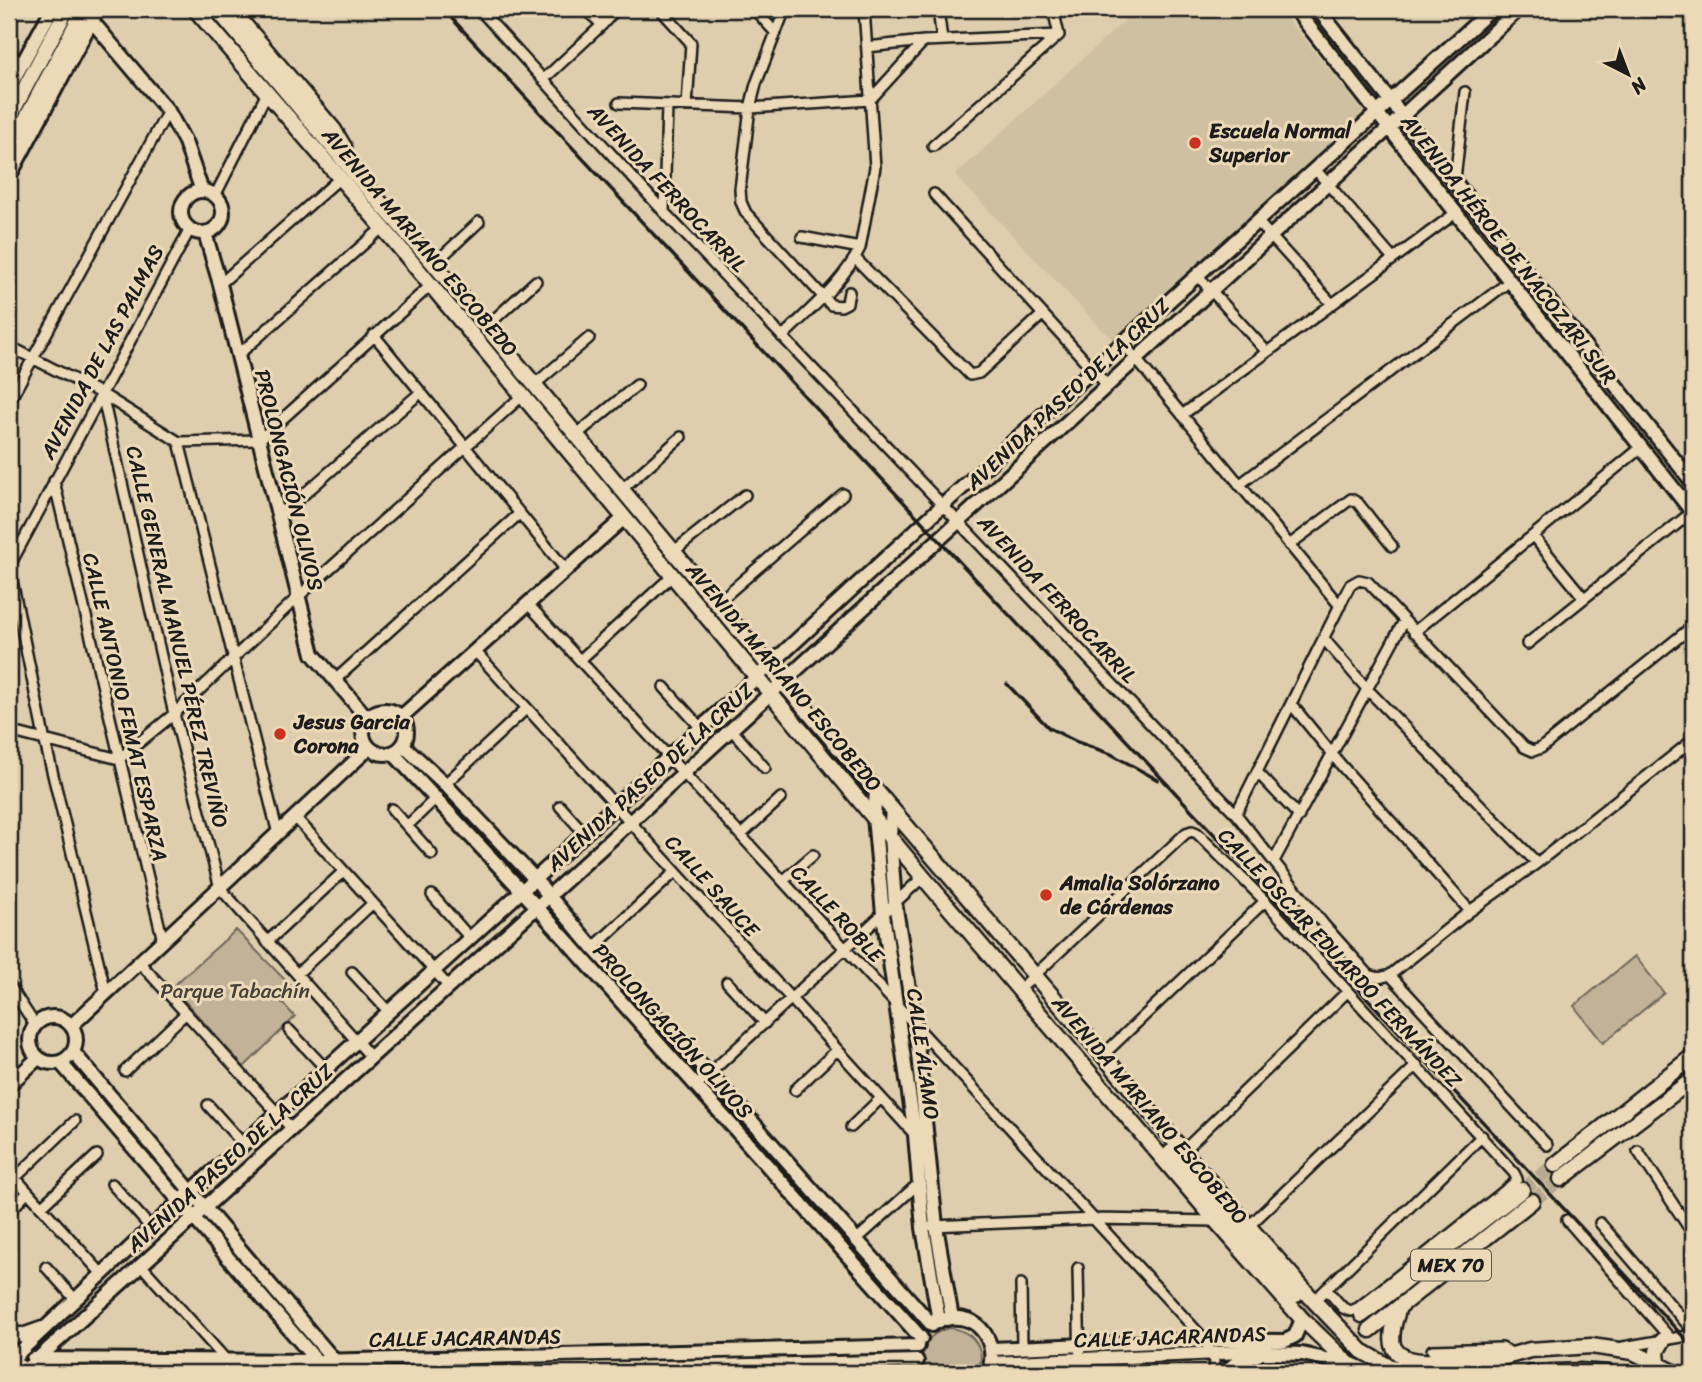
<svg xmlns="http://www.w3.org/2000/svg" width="1702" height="1382" font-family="Sriracha,sans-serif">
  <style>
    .built { fill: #d0c0a2 }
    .green { fill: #c2b398; stroke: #6f685a; stroke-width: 2 }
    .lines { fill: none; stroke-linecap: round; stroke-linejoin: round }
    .primary-tunnel { stroke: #b8aa91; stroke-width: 14; stroke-dasharray: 14 7; stroke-linecap: butt }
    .street-casing { stroke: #1c1c1c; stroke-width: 14 }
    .secondary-casing { stroke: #1c1c1c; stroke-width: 18 }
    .primary-casing { stroke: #1c1c1c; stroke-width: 19 }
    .street { stroke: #ecd9b7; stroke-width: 9 }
    .secondary { stroke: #ecd9b7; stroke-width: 12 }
    .primary { stroke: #ecd9b7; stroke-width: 14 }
    .rail { stroke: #1c1c1c; stroke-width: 3.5 }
    .poi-dot { fill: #c8321e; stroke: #ecd9b7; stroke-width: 2.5 }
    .labels { text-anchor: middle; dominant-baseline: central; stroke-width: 6; stroke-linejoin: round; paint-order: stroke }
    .shield { fill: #ecd9b7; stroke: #5a554a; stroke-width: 2 }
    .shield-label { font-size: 19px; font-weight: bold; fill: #1c1c1c }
    .poi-label { font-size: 21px; font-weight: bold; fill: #1c1c1c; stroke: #ecd9b7; text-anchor: start }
    .street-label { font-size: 21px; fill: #1c1c1c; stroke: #ecd9b7 }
    .park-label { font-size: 21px; fill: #46423b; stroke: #ecd9b7 }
  </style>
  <rect width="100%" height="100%" fill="#dfceae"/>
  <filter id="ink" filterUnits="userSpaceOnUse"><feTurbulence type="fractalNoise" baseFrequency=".0143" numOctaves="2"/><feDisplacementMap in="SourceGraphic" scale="14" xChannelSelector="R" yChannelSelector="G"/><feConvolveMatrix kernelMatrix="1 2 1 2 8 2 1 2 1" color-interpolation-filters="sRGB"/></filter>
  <g filter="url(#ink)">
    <path class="built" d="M 1137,9 L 1279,9 L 1366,113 L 1114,342 L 955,175 Z"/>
    <path class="green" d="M 236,930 L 291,986 L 278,998 L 295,1017 L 244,1067 L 172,987 Z
      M 1635,956 L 1664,993 L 1603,1043 L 1574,1006 Z
      M 949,1328 C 973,1330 989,1351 976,1373 L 927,1373 C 916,1352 927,1333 949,1328 Z"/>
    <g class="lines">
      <path class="primary-tunnel" d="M 1522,1190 L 1555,1165
        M 1532,1201 L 1561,1179
        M 1304,1304 C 1316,1317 1326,1332 1345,1327
        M 1290,1373 L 1362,1315
        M 1316,1373 L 1370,1330"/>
      <defs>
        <path id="street" d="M 479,9 L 664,212 L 1236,814 L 1325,926 L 1369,975 L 1379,978 L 1390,975 L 1470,911 L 1537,863 L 1693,740
          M 586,9 L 602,25
          M 660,9 L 691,43 L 687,106
          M 754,9 L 775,32
          M 785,9 L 756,84 L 750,108 L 740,189 L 741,202 L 746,213 L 831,305 L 841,306 L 847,303 L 849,292
          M 938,9 L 942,40
          M 1053,9 L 1059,35
          M 1623,9 L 1693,13
          M 867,47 L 924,41 L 1059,35
          M 9,51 L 21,65
          M 544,79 L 602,25 L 616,9
          M 619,103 L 750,108 L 870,100 L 924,41
          M 933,146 L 1059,35
          M 1315,169 L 1393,259
          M 1455,179 L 1465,92
          M 934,194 L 1107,385
          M 215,196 L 267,93
          M 664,212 L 667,105
          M 1257,221 L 1332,304
          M 802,237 L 860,248
          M 855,258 L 970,375 L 979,373 L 1042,315
          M 434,264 L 479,222
          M 1197,275 L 1267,352
          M 220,284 L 340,178
          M 486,327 L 536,281
          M 374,335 L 566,570
          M 782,337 C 809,310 843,283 860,248 L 875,167 L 864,9
          M 1122,342 L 1340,606
          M 9,346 L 102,394 L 179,442 L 259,440 L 430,286
          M 238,355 L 382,228
          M 534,385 L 589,338
          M 102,394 L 174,714 L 220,888 L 370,1056
          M 9,402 L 168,111
          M 1182,415 L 1457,212
          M 575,436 L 637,385
          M 179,442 L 278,834
          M 54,481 L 163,941
          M 1239,485 L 1510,281
          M 621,490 L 681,437
          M 278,517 L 420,393
          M 1533,536 L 1584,598
          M 1289,545 L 1351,499 L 1358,503 L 1392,546
          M 673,552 L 745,495
          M 9,566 L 45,742 L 106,993
          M 9,567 L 190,229
          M 717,603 L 843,494
          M 528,604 L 1205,1340 L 1214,1360 L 1213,1373
          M 1414,632 L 1642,447
          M 1324,639 L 1368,690 L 1537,863
          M 1527,644 L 1692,512
          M 475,651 L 915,1135
          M 580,660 L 672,576
          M 335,680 L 519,514
          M 664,687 L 701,728
          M 1292,705 L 1341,765 L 1470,911
          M 731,729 L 765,768
          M 9,731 L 119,759 L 174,714 L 298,597 L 522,396
          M 1258,773 L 1299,816
          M 445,784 L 527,708
          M 560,806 L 585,834
          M 392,809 L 432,854
          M 1236,814 L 1350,585 L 1359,580 L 1368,582 L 1524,747 L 1533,751 L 1541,748 L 1693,626
          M 295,817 L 448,986
          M 407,826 L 437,797
          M 741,835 L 781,798
          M 1274,861 L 1404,621
          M 783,881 L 813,855
          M 432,895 L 470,938
          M 267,942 L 343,872
          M 593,948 L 675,872
          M 140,963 L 291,1128
          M 352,972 L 389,1012
          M 297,974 L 373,903
          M 1390,975 L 1547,1145
          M 727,982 L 765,1023
          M 9,985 L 35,1025
          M 1020,989 L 1186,833 L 1192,831 L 1197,833 L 1265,901 L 1514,1173 L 1517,1179 L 1513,1184 L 1358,1308 L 1351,1311 L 1343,1308 L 1327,1290
          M 289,1030 L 326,1069
          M 1103,1055 L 1265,901
          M 125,1071 L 185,1014
          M 697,1085 L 923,877
          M 795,1090 L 837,1050
          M 208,1105 L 244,1145
          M 851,1127 L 881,1098
          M 1183,1151 L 1347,992
          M 1638,1151 L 1693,1234
          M 9,1171 L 102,1274
          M 15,1178 L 75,1121
          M 112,1184 L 151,1228
          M 41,1207 L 97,1155
          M 9,1212 L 28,1192
          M 9,1217 L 9,1247
          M 1567,1220 L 1670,1338
          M 1600,1223 L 1693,1331
          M 1250,1225 L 1417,1065
          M 932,1226 L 1094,1219 L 1216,1221
          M 855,1241 L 918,1184
          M 141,1265 L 227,1361
          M 46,1267 L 75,1299
          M 1078,1268 L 1080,1373
          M 1021,1284 L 1022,1348
          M 1314,1301 L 1482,1136
          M 1623,1347 L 1693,1335
          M 1432,1350 L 1502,1348 L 1514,1354
          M 162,1360 L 162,1373"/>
        <path id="secondary" d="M 1295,9 L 1693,513
          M 1318,9 L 1693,483
          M 91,20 L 168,111 L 185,142 L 202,191
          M 9,88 L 52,9
          M 9,177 L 98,9
          M181 212a21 21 0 1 1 42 0a21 21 0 1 1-42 0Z
          M 205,233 L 220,284 L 313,654 L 368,719
          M363 732a22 22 0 1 1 44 0a22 22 0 1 1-44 0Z
          M 401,717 L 624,518
          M 403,745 L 445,784 L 535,879 L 593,948 L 710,1074 L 932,1325
          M 393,753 L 536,906 L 921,1338
          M 876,791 L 874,817 L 883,914 L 915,1135 L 923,1228 L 939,1321
          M 892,809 L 890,836 L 895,903 L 915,1025 L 936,1226 L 952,1318
          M30 1040a23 23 0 1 1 46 0a23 23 0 1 1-46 0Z
          M 71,1026 L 369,748
          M 73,1052 L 345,1373
          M 60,1062 L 327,1373
          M 9,1085 L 38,1058
          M 946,1319 C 979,1311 1000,1345 988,1373
          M 992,1349 L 1205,1340 L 1285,1341 L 1295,1336 L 1302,1319
          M 33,1359 L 317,1361 L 918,1346
          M 9,1362 L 151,1228 L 757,677 L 942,506 L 1492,9
          M 992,1363 L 1243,1352 L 1302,1354 L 1349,1364
          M 22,1373 L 549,896 L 1519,9
          M 422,1373 L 917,1361
          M 1224,1373 L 1235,1364 L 1258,1355"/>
        <path id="primary" d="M 195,9 L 395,242 L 923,877 L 1216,1221 L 1302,1319 L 1349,1364 L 1369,1373
          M 217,9 L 356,175 L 434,264 L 769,666 L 1103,1055 L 1183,1151 L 1314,1301 L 1362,1351 L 1388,1366 L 1411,1372 L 1438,1373 L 1467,1368 L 1530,1350 L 1591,1346 L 1633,1352 L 1676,1373
          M 231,9 L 334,130 L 344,147 L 345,156
          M 9,118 L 67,9
          M 9,151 L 84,9
          M 1171,1152 L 1296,1295
          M 1555,1165 L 1693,1056
          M 1561,1179 L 1693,1079
          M 1399,1307 C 1396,1318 1390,1332 1393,1345 C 1403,1375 1470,1354 1493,1355
          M 1362,1315 L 1522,1190
          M 1370,1330 L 1532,1201
          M 9,1335 L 25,1335 L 42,1329
          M 9,1357 L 25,1373
          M 1658,1363 L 1657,1351 L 1664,1339
          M 1532,1373 L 1580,1371 L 1608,1373"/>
      </defs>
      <use href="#street" class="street-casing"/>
      <use href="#secondary" class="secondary-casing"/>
      <use href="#primary" class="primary-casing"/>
      <use href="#street" class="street"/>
      <use href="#secondary" class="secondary"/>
      <use href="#primary" class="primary"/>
      <path class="rail" d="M 443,9 L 1693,1347
        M 1007,684 L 1049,728 L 1077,742 L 1111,754 L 1158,780"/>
    </g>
  </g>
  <g class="poi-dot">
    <circle cx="1195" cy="143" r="7"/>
    <circle cx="280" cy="734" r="7"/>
    <circle cx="1046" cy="895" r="7"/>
  </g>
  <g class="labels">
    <rect class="shield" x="1411" y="1249.5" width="80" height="31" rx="5"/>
    <g class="shield-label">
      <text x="1451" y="1265">MEX 70</text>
    </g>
    <g class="poi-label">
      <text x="1209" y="131">Escuela Normal<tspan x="1209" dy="24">Superior</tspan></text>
      <text x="294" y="722">Jesus Garcia<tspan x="294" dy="24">Corona</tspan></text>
      <text x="1060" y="883">Amalia Solórzano<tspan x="1060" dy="24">de Cárdenas</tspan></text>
    </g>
    <g class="street-label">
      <text transform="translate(667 188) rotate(47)">AVENIDA FERROCARRIL</text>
      <text transform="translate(420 242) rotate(50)">AVENIDA MARIANO ESCOBEDO</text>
      <text transform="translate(1509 249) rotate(52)">AVENIDA HÉROE DE NACOZARI SUR</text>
      <text transform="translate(102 352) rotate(-62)">AVENIDA DE LAS PALMAS</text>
      <text transform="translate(1068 394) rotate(-43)">AVENIDA PASEO DE LA CRUZ</text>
      <text transform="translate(289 480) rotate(76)">PROLONGACIÓN OLIVOS</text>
      <text transform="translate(1057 599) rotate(47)">AVENIDA FERROCARRIL</text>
      <text transform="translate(177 637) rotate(77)">CALLE GENERAL MANUEL PÉREZ TREVIÑO</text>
      <text transform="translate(784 677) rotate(50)">AVENIDA MARIANO ESCOBEDO</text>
      <text transform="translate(125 707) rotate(77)">CALLE ANTONIO FEMAT ESPARZA</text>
      <text transform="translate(650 777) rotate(-42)">AVENIDA PASEO DE LA CRUZ</text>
      <text transform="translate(712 886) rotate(48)">CALLE SAUCE</text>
      <text transform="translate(837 914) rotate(47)">CALLE ROBLE</text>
      <text transform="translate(1340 958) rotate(47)">CALLE OSCAR EDUARDO FERNÁNDEZ</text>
      <text transform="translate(673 1031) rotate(48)">PROLONGACIÓN OLIVOS</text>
      <text transform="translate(923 1054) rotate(82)">CALLE ÁLAMO</text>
      <text transform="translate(1150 1110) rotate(50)">AVENIDA MARIANO ESCOBEDO</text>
      <text transform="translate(230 1158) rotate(-42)">AVENIDA PASEO DE LA CRUZ</text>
      <text transform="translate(1170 1337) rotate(-2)">CALLE JACARANDAS</text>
      <text transform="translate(465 1338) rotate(-1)">CALLE JACARANDAS</text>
    </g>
    <g class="park-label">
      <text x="235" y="991">Parque Tabachín</text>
    </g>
  </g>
  <rect width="1702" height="1382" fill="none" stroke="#ecd9b7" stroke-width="35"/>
  <rect x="18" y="18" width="1667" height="1347" fill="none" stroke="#1c1c1c" stroke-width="2.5" filter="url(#ink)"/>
  <g transform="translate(1628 74) rotate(138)" stroke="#ecd9b7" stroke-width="5" paint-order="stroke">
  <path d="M0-5L12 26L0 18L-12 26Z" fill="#1c1c1c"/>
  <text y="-10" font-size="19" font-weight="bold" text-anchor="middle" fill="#1c1c1c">N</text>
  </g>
</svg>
